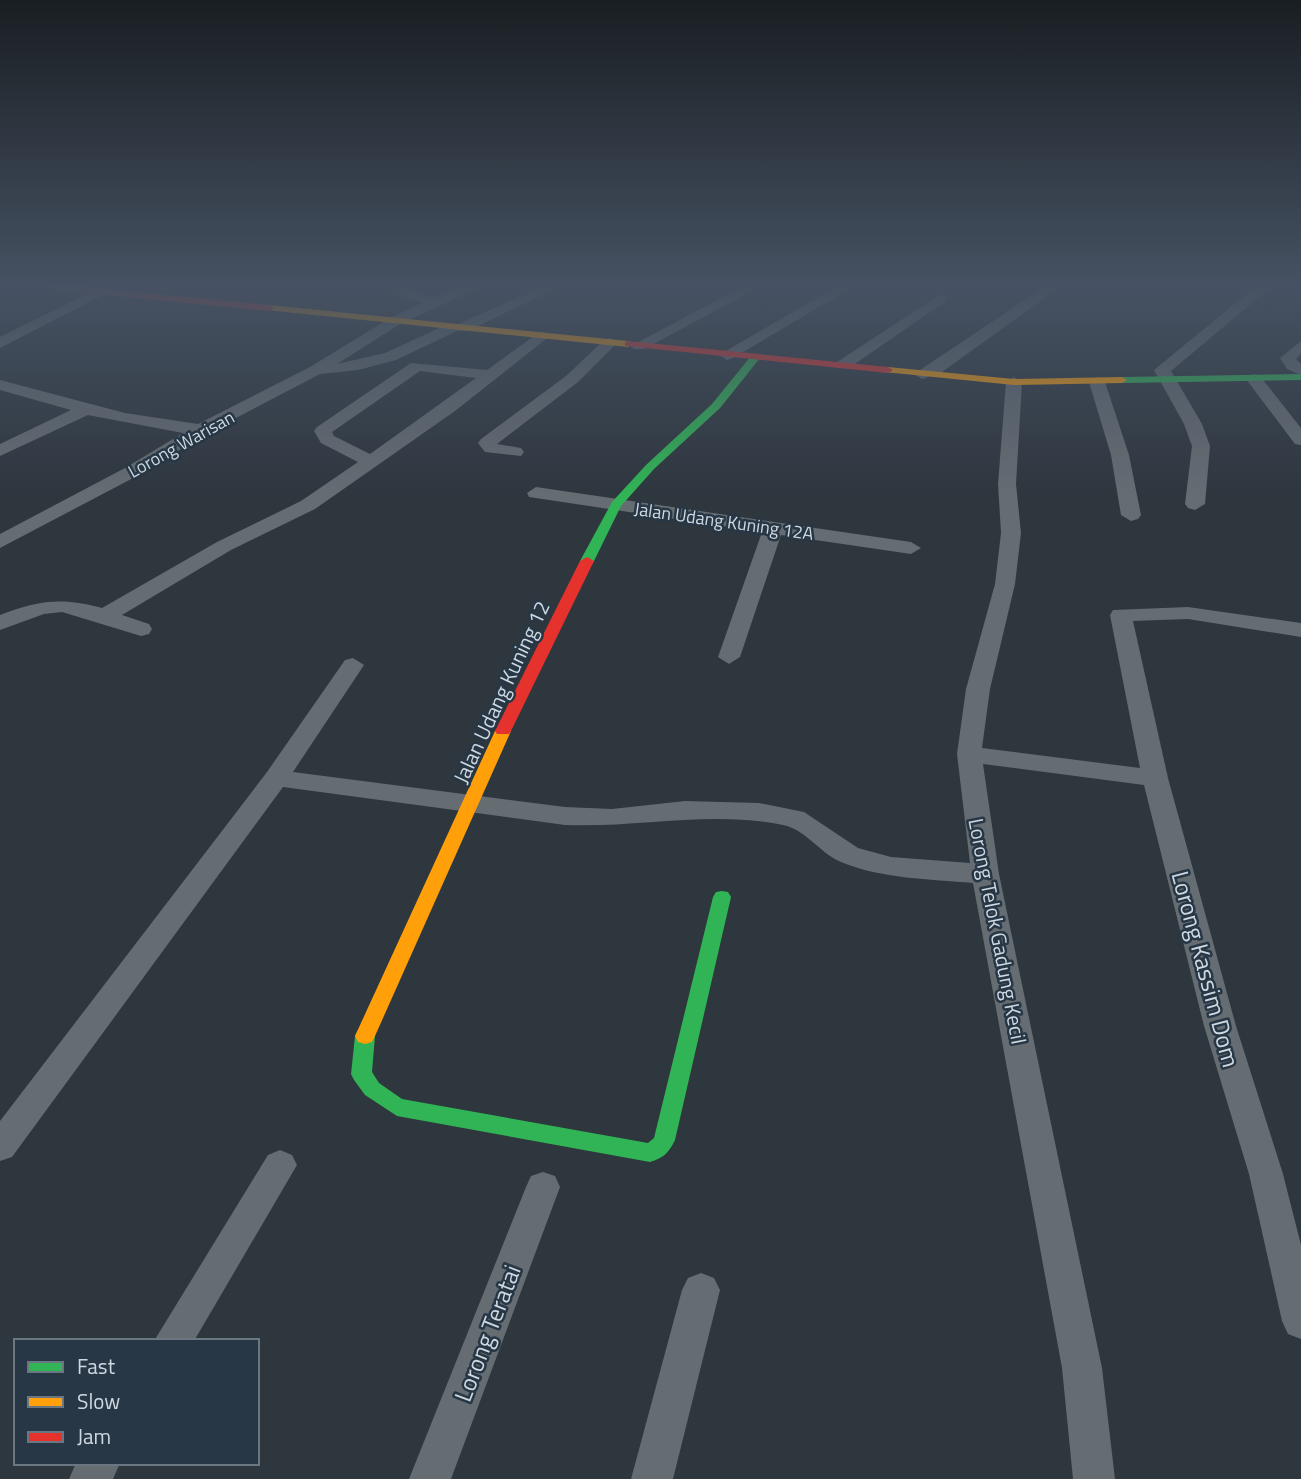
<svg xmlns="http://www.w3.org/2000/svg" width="1301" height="1479" font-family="'Titillium Web',sans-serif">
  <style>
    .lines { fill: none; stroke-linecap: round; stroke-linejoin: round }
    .street { fill: #656c72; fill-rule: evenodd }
    .fast { fill: #30b455; fill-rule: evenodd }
    .slow { fill: #ff9f0a; fill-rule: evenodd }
    .jam { fill: #e5322d; fill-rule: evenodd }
    .labels { text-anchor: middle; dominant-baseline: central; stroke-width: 5; stroke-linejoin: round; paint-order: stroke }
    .far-street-label { font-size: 18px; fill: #ced8e1; stroke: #273745 }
    .street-label { font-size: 21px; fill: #ced8e1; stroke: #273745 }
    .near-street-label { font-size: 24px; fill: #ced8e1; stroke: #273745 }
  </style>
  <rect width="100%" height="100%" fill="#2e363e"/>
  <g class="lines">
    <path class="street" d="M 101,287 L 107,291 L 105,294 L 0,348 L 0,337 Z
      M 392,287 L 402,287 L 434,298 L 461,287 L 480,287 L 400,324 L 337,364 L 385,353 L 448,324 L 459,324 L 540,287 L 558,287 L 468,331 L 457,331 L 396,360 L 358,370 L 320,374 L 207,433 L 137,476 L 0,548 L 0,534 L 125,468 L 183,433 L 88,415 L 0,456 L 0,444 L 71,410 L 0,390 L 0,380 L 125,413 L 198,424 L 310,367 L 390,318 L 422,303 L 392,293 Z
      M 742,287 L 760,287 L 644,349 L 634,349 L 631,346 Z
      M 836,287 L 853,287 L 733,358 L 727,360 L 719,355 Z
      M 1044,287 L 1060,287 L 942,372 L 922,379 L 914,374 Z
      M 1255,287 L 1271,287 L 1171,371 L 1202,424 L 1210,446 L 1205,504 L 1195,510 L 1188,508 L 1185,504 L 1192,446 L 1184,424 L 1154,370 Z
      M 941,294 L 946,295 L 946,301 L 849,368 L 837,368 L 837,362 Z
      M 541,331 L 549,336 L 546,339 L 455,411 L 315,509 L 231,550 L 122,615 L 149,624 L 152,629 L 149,634 L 141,636 L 62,612 L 44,614 L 0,630 L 0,615 C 37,600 64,597 102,608 L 217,542 L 301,501 L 358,462 L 321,443 L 314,431 L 317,427 L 411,363 L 487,370 ZM 420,371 L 476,378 L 370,454 L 334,436 L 332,432 Z
      M 609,338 L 614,340 L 614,346 L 578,382 L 497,444 L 521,448 L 524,452 L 521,456 L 485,452 L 478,443 L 481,439 L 566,376 L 604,340 Z
      M 1301,341 L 1301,354 L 1296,359 L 1301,364 L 1301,375 L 1287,369 L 1280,358 Z
      M 1254,374 L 1260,376 L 1301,428 L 1301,445 L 1295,444 L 1246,379 Z
      M 1014,377 L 1022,382 L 1016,484 L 1021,533 L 1015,584 L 990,689 L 982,748 L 1140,768 L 1110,615 L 1113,610 L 1188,607 L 1301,623 L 1301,637 L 1188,619 L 1133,621 L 1168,778 L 1236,1026 L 1283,1174 L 1301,1245 L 1301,1339 L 1288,1334 L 1282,1321 L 1249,1174 L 1204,1026 L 1144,785 L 983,764 L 999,874 L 1102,1368 L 1115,1479 L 1073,1479 L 1062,1368 L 973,883 C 929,879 882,879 841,862 C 821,854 805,829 783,825 C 711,810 638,828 565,825 L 283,787 L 12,1157 L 0,1161 L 0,1121 L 267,772 L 345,660 L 353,658 L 364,665 L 293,772 L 565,807 L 612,809 L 685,801 L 759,803 L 804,812 L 858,848 L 891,857 L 970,863 L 957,754 L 966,689 L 995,584 L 1001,533 L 998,484 L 1006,382 Z
      M 1097,377 L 1105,382 L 1129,455 L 1141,515 L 1138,519 L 1131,521 L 1121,515 L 1111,455 L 1089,382 Z
      M 536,487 L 911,542 L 921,548 L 911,554 L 781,535 L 740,657 L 729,664 L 718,657 L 762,532 L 529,497 L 527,493 Z
      M 280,1150 L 292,1155 L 297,1165 L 194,1341 L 154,1341 L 268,1155 Z
      M 543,1172 L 555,1176 L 560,1187 L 451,1479 L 409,1479 L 526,1187 L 531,1176 Z
      M 701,1273 L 714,1278 L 720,1290 L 673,1479 L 631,1479 L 682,1290 L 688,1278 Z
      M 76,1463 L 120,1463 L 113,1479 L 69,1479 Z"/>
    <path class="fast" d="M 751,356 L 760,358 L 720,408 L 654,469 L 621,506 L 594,561 L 592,564 L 582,564 L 580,561 L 612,502 L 646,465 L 712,404 Z
      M 1301,374 L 1301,380 L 1122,383 L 1117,380 L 1122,377 Z
      M 722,891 L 728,892 L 731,897 L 675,1140 C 669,1153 663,1158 650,1162 L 397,1116 L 365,1095 L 354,1080 L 351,1074 L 355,1036 L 358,1030 L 365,1028 L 372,1030 L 375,1036 L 372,1072 L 379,1083 L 402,1099 L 648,1143 L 654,1138 L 713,897 L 716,892 Z"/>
    <path class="slow" d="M 269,305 L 628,341 L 633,344 L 628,347 L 266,310 L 264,308 Z
      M 888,367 L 1014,379 L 1122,377 L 1127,380 L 1122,383 L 1014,385 L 884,372 L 883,370 Z
      M 503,726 L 511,731 L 375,1036 L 372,1042 L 365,1044 L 358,1042 L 355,1036 L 495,731 Z"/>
    <path class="jam" d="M 50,287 L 82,287 L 269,305 L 274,308 L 269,311 L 55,290 Z
      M 628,341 L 888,367 L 893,370 L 888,373 L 625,346 L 625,342 Z
      M 587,557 L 594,561 L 511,731 L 509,734 L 497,734 L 495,731 L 580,561 Z"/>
  </g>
  <linearGradient id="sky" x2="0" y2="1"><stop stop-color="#191e22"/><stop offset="0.58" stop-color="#465263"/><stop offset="1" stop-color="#465263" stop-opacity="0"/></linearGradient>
  <rect width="1301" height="494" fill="url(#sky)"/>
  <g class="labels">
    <g class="far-street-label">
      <text transform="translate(181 444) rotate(-29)">Lorong Warisan</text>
      <text transform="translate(724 521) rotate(8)">Jalan Udang Kuning 12A</text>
    </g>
    <g class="street-label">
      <text transform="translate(501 692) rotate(-65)">Jalan Udang Kuning 12</text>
      <text transform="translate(998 931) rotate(79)">Lorong Telok Gadung Kecil</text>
    </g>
    <g class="near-street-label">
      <text transform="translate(1206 969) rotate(75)">Lorong Kassim Dom</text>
      <text transform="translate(487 1333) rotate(-69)">Lorong Teratai</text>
    </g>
  </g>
  <rect x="14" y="1339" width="245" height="126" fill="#273745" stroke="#6a7783" stroke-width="2"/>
  <rect x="28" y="1362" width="35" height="10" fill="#30b455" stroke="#6a7783" stroke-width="2"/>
  <text x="77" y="1374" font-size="21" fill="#ced8e1">Fast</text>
  <rect x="28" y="1397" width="35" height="10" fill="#ff9f0a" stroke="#6a7783" stroke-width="2"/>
  <text x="77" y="1409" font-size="21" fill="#ced8e1">Slow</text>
  <rect x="28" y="1432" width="35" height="10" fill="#e5322d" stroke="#6a7783" stroke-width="2"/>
  <text x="77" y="1444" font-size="21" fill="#ced8e1">Jam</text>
</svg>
